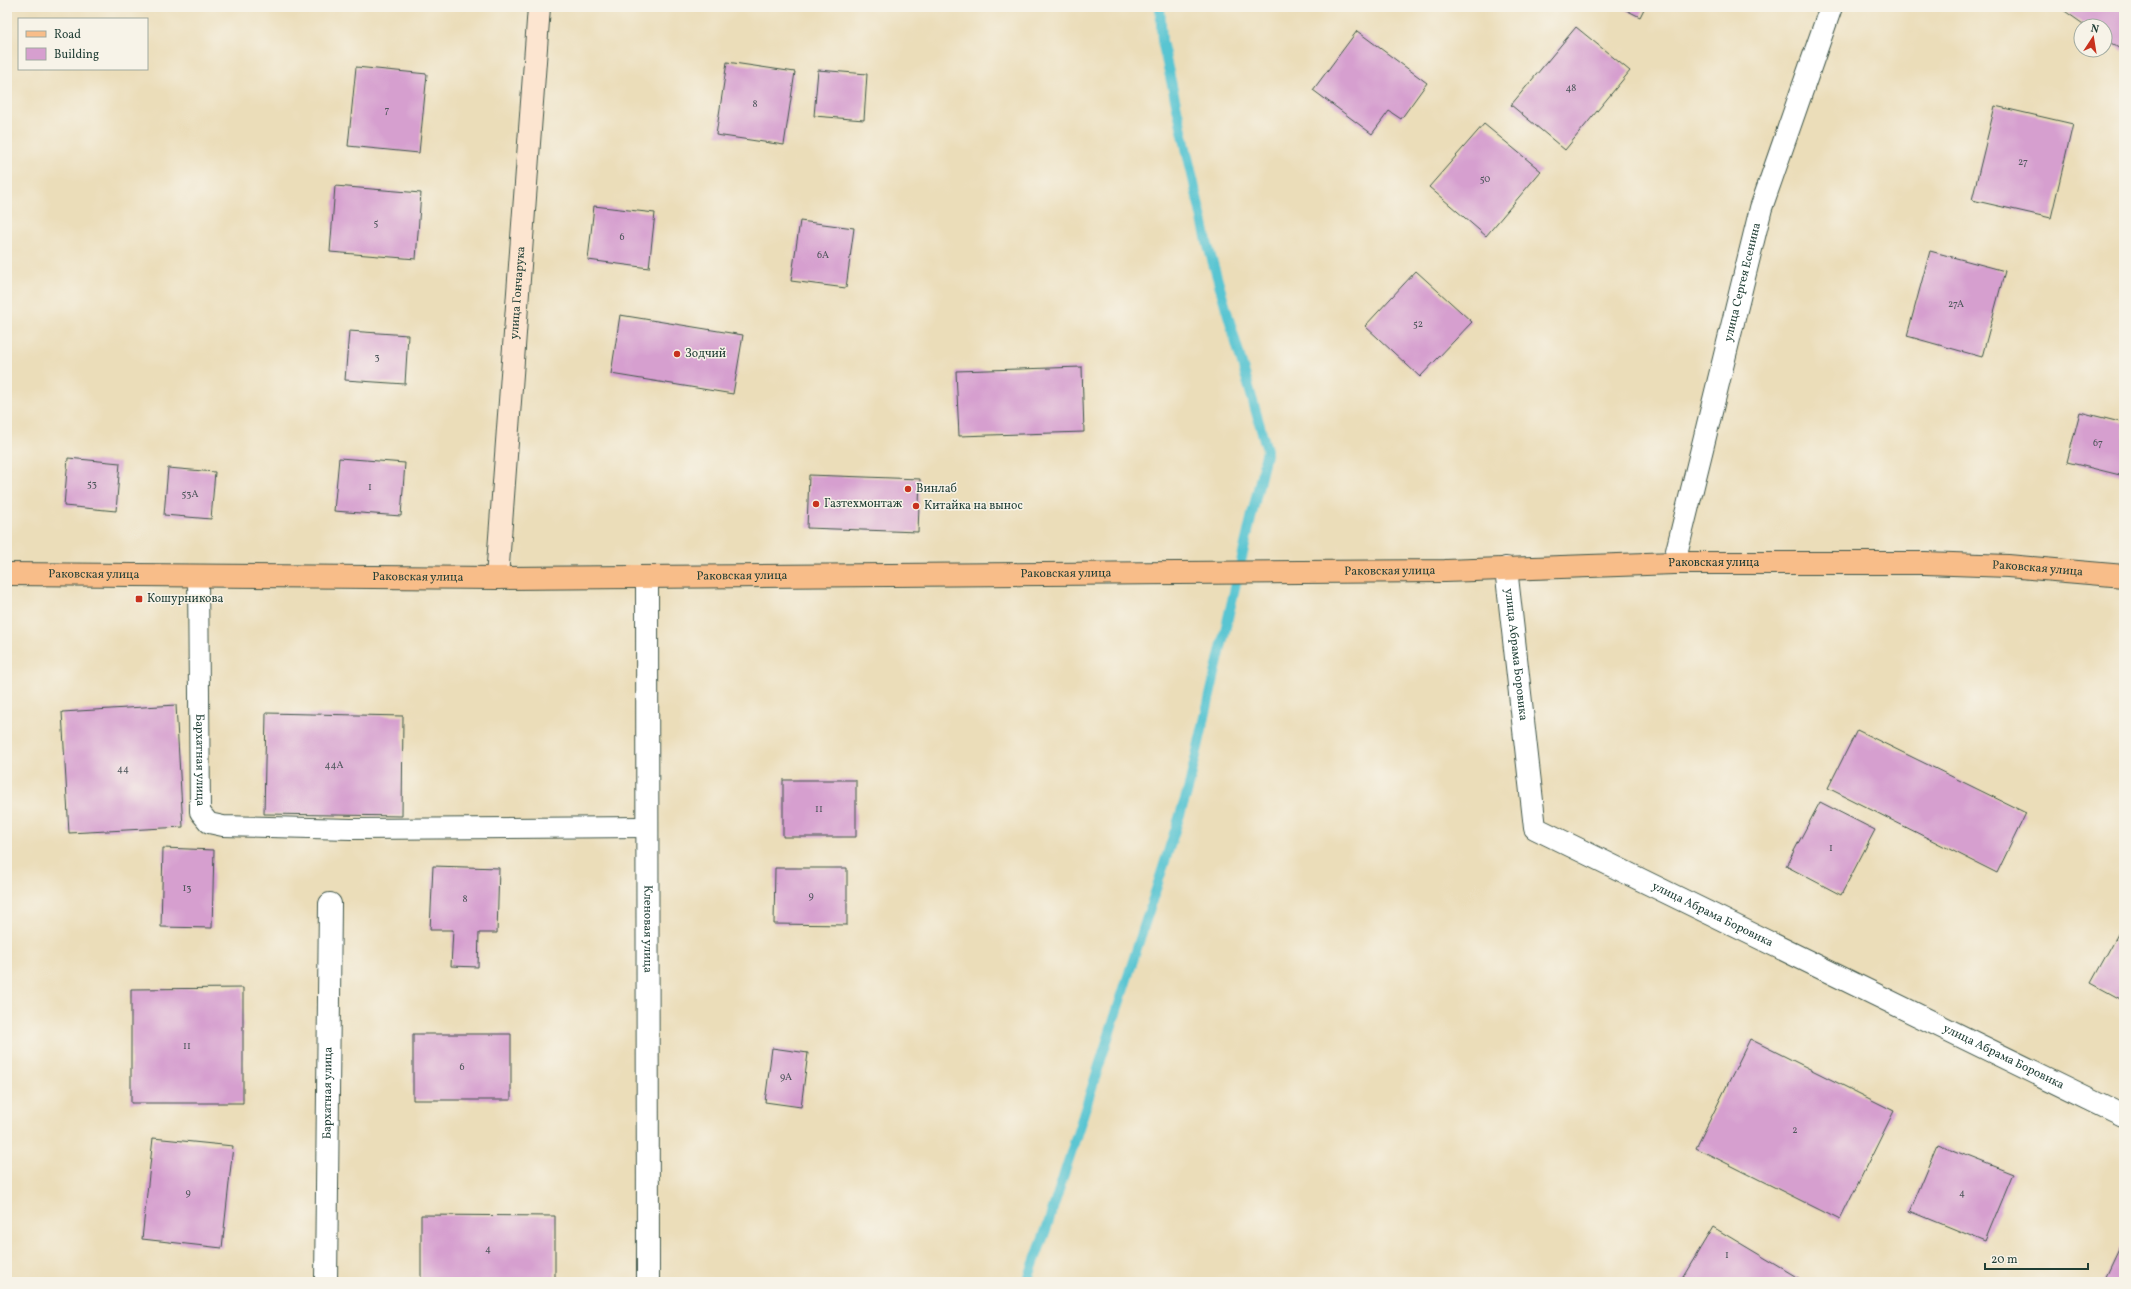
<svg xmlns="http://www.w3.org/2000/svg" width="2131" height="1289" font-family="Vollkorn,serif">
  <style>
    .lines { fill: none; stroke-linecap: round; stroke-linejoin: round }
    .stream { stroke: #59c5d2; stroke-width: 10 }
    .building { fill: #d69fcf }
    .lane-casing { stroke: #3e5548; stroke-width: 22 }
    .street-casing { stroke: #3e5548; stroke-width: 24 }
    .secondary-casing { stroke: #3e5548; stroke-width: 24 }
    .primary-casing { stroke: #3e5548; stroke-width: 24 }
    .lane { stroke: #fff; stroke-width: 20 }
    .street { stroke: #fff; stroke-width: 22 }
    .secondary { stroke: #fce5d0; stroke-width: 22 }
    .primary { stroke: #f8bd89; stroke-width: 22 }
    .poi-dot { fill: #c8321e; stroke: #f7f3e8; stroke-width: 1.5 }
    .labels { text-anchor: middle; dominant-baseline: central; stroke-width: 3; stroke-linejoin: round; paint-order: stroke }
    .number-label { font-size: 10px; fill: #4d565b }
    .street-label { font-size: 12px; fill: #1f3d34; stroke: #f7f3e8 }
    .poi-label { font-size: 12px; fill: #1f3d34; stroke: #f7f3e8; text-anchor: start }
  </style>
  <rect width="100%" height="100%" fill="#f7f3e8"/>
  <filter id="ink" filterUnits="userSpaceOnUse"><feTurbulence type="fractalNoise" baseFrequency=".025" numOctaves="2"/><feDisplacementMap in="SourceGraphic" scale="8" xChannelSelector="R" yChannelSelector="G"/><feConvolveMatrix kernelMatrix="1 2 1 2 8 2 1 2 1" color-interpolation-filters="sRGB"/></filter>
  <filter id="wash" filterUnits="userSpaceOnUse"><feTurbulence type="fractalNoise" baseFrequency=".012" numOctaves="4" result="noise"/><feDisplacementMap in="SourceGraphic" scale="16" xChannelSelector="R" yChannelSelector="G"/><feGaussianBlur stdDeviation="0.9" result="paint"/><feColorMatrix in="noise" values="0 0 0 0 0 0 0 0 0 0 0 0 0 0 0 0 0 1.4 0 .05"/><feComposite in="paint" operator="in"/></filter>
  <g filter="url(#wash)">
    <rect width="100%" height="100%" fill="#ebddb9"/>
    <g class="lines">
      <path class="stream" d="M 1027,1282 L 1047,1227 L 1188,790 L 1267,450 L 1208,246 L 1162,41 L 1160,7"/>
    </g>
    <g id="blocks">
      <path class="building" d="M 1620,7 L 1645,7 L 1640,17 Z
        M 2059,7 L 2124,7 L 2124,49 L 2123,51 L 2105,39 L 2105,26 L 2086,26 Z
        M 1576,27 L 1630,71 L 1565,150 L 1511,105 Z
        M 1357,31 L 1427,83 L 1401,119 L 1389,111 L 1372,134 L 1313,90 Z
        M 727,62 L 795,72 L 784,145 L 716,135 Z
        M 356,67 L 427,74 L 419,153 L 348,146 Z
        M 818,70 L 867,74 L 864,120 L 814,116 Z
        M 1995,106 L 2073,124 L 2051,218 L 1972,200 Z
        M 1484,124 L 1541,171 L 1486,236 L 1429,187 Z
        M 335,186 L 421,193 L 416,259 L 330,252 Z
        M 594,206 L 655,213 L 649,268 L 588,260 Z
        M 800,221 L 854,228 L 846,288 L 791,281 Z
        M 1930,251 L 2005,271 L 1982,357 L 1907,336 Z
        M 1416,271 L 1472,322 L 1420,377 L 1365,326 Z
        M 620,315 L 743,335 L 733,394 L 611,374 Z
        M 349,331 L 408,335 L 405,384 L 345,380 Z
        M 1082,367 L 1084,432 L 959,436 L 956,371 Z
        M 2080,412 L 2124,423 L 2124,476 L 2067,462 Z
        M 68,458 L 120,463 L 116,511 L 64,506 Z
        M 339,458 L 405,463 L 401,516 L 334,511 Z
        M 168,468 L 215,472 L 211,519 L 164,515 Z
        M 809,475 L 920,479 L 918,532 L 807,528 Z
        M 176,705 L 183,827 L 69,833 L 62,712 Z
        M 266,713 L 403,716 L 402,816 L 264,814 Z
        M 1857,730 L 2026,813 L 1997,873 L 1828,788 Z
        M 783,780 L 856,780 L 856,837 L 783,837 Z
        M 1820,802 L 1875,830 L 1841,895 L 1786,866 Z
        M 163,848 L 214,850 L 212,928 L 161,927 Z
        M 433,866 L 499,868 L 497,933 L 479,933 L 478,967 L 451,966 L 453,930 L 430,930 Z
        M 775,868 L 847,868 L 847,925 L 774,924 Z
        M 2124,923 L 2124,1001 L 2091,983 Z
        M 243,988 L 243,1103 L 131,1103 L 131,989 Z
        M 413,1034 L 511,1034 L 511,1100 L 413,1100 Z
        M 1750,1039 L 1894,1111 L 1840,1220 L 1696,1148 Z
        M 772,1048 L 808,1053 L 801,1107 L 765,1102 Z
        M 153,1138 L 233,1146 L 222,1248 L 142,1239 Z
        M 1938,1144 L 2014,1174 L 1986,1242 L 1910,1211 Z
        M 421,1215 L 555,1216 L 555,1282 L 421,1282 Z
        M 1713,1227 L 1805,1282 L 1680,1282 Z
        M 2120,1248 L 2124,1250 L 2124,1282 L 2104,1282 Z"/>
    </g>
  </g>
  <g filter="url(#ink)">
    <use href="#blocks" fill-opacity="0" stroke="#3e5548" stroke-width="1"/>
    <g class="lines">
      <defs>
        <g id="lane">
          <path id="s1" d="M 198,576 L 200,812 L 209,823 L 223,826 L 351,829 L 647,827"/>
        </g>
        <g id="street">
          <path id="s2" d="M 1674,563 L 1761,208 L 1831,7"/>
          <path id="s3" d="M 1506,568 L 1535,828 L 2124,1116"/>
          <path id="s4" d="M 647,577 L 648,1282"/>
          <path id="s5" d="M 326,1282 L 330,904"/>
        </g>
        <g id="secondary">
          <path id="s6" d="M 497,578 L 539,7"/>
        </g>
        <g id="primary">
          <path id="s7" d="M 7,574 L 497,578 L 1445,571 L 1674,563 L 1925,563 L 2008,566 L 2124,576"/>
        </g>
      </defs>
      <use href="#lane" class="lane-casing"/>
      <use href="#street" class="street-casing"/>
      <use href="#secondary" class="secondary-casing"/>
      <use href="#primary" class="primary-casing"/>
      <use href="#lane" class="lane"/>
      <use href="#street" class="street"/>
      <use href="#secondary" class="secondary"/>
      <use href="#primary" class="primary"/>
    </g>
  </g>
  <g class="poi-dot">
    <circle cx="677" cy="354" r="4"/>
    <circle cx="908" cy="489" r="4"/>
    <circle cx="816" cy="504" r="4"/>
    <circle cx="916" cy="506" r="4"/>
    <rect x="135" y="595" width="8" height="8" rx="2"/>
  </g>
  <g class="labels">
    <g class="number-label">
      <text x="1571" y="88">48</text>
      <text x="755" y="104">8</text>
      <text x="387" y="110">7</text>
      <text x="2023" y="162">27</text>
      <text x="1485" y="179">50</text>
      <text x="376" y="223">5</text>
      <text x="622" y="237">6</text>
      <text x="823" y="255">6А</text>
      <text x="1956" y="304">27А</text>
      <text x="1418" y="324">52</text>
      <text x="377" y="357">3</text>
      <text x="2098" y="443">67</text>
      <text x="92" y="484">53</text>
      <text x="370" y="487">1</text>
      <text x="190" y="494">53А</text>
      <text x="334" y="765">44А</text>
      <text x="123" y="769">44</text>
      <text x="819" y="809">11</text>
      <text x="1831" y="848">1</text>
      <text x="187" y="888">13</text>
      <text x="811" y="896">9</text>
      <text x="465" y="899">8</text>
      <text x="187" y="1046">11</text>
      <text x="462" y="1067">6</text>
      <text x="786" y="1077">9А</text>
      <text x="1795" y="1130">2</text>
      <text x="188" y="1193">9</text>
      <text x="1962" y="1193">4</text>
      <text x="488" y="1249">4</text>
      <text x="1727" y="1255">1</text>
    </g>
    <g class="street-label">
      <text stroke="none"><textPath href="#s2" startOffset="289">улица Сергея Есенина</textPath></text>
      <text stroke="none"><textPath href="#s6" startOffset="286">улица Гончарука</textPath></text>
      <text stroke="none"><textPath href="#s7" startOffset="1707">Раковская улица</textPath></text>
      <text stroke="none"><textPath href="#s7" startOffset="2031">Раковская улица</textPath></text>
      <text stroke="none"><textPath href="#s7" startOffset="1383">Раковская улица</textPath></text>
      <text stroke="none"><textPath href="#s7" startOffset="1059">Раковская улица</textPath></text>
      <text stroke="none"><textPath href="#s7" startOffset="87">Раковская улица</textPath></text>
      <text stroke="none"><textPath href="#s7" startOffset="735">Раковская улица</textPath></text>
      <text stroke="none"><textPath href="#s7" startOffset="411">Раковская улица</textPath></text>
      <text stroke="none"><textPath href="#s3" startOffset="87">улица Абрама Боровика</textPath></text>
      <text stroke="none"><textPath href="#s1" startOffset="184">Бархатная улица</textPath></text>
      <text stroke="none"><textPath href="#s3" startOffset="459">улица Абрама Боровика</textPath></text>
      <text stroke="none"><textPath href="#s4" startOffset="352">Кленовая улица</textPath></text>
      <text stroke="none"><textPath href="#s3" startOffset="783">улица Абрама Боровика</textPath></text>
      <text stroke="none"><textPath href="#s5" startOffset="189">Бархатная улица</textPath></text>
    </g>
    <g class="poi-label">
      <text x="685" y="354">Зодчий</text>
      <text x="916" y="489">Винлаб</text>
      <text x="824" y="504">Газтехмонтаж</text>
      <text x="924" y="506">Китайка на вынос</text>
      <text x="147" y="599">Кошурникова</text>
    </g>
  </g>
  <rect width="2131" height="1289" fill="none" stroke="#f7f3e8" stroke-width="24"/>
  <rect x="18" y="18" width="130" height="52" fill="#f7f3e8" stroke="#a1aaa0"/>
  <rect x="26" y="31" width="20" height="6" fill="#f8bd89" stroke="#a1aaa0"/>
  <text x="54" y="38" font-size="12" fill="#1f3d34">Road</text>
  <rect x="26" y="48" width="20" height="12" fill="#d69fcf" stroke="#a1aaa0"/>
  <text x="54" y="58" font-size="12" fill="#1f3d34">Building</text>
  <g transform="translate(2093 38) rotate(12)"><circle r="19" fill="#f7f3e8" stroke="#a1aaa0"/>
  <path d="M0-3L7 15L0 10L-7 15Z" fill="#c8321e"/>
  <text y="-6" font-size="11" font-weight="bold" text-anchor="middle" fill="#1f3d34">N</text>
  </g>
  <path d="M1985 1263v6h103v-6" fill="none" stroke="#1f3d34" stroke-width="2"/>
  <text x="1991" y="1263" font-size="12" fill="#1f3d34" stroke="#f7f3e8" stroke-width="3" paint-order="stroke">20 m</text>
</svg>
